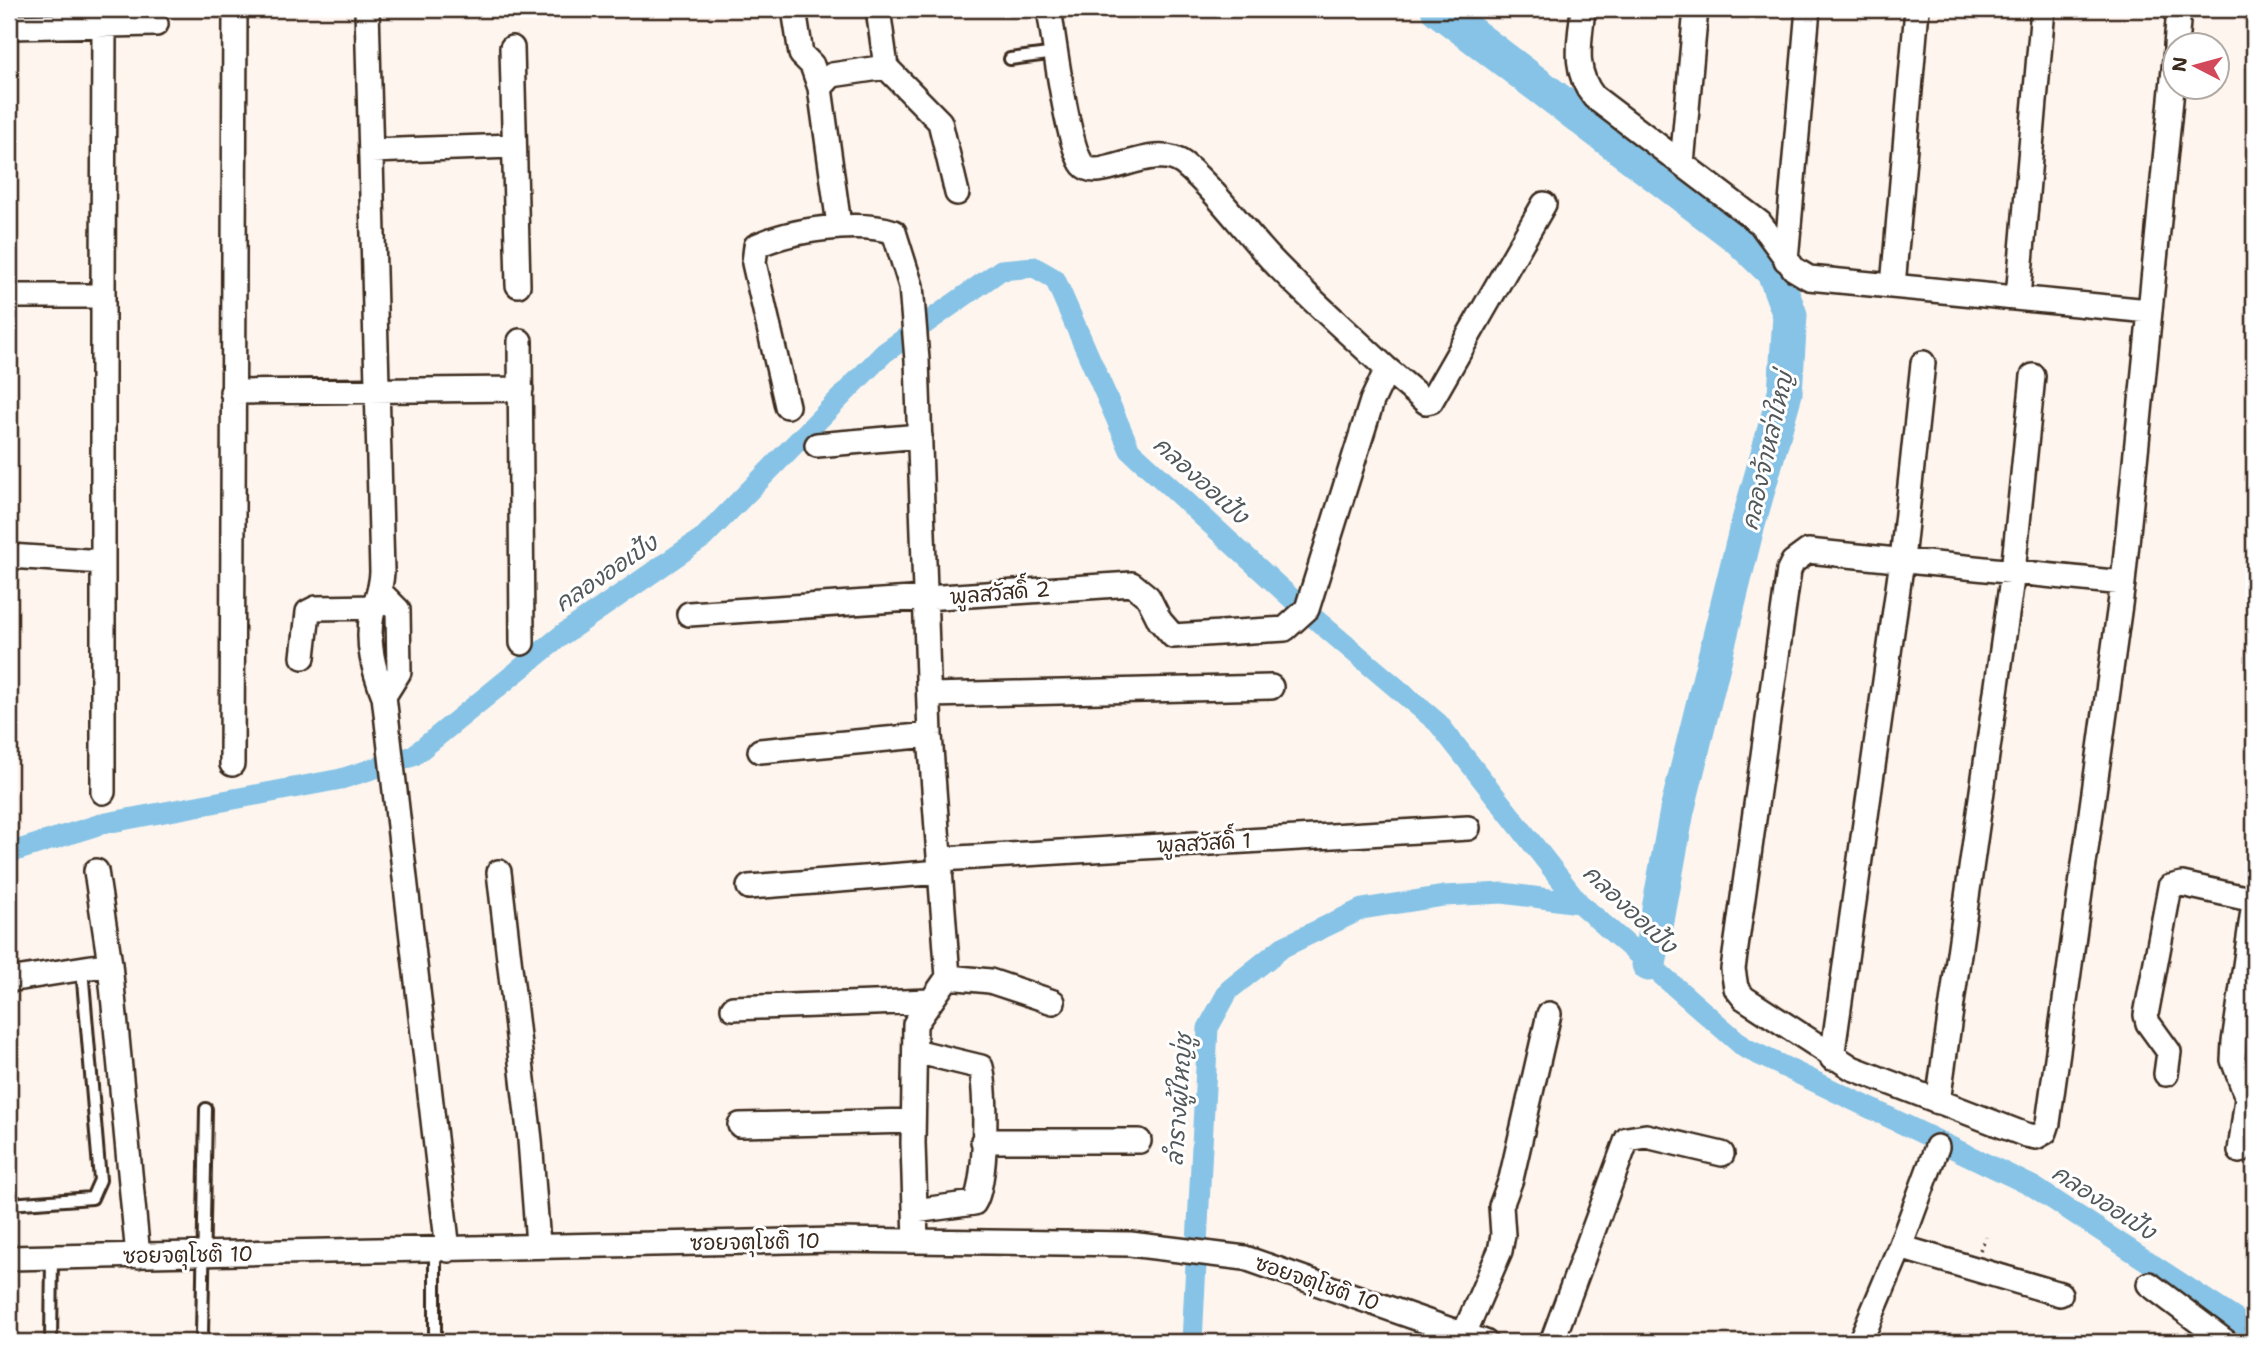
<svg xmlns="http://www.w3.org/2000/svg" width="2263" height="1351" font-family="'Shantell Sans','Playpen Sans Thai',sans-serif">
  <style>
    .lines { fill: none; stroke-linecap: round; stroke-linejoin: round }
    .canal { stroke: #86c3e6; stroke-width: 21 }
    .river { stroke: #86c3e6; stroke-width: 35 }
    .service-casing { stroke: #3b2a1e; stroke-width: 16 }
    .minor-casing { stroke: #3b2a1e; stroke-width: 28 }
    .path { stroke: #3b2a1e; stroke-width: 3.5; stroke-dasharray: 2 5; stroke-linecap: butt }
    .service { stroke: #fff; stroke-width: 10 }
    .minor { stroke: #fff; stroke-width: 23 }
    .labels { text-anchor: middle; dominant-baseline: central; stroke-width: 6; stroke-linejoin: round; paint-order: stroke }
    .street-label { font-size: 21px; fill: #3b2a1e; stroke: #fff }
    .water-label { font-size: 23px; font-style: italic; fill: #52585a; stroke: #fff }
  </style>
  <rect width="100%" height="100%" fill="#fef5ee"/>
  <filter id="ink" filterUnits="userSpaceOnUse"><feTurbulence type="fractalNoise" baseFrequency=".0143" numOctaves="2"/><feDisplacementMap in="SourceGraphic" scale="14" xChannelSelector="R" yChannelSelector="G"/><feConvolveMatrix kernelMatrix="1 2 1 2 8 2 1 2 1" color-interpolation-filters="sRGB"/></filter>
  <g filter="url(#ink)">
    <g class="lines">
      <path class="canal" d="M 9,853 L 101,824 L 341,779 L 413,756 L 562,635 L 704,537 L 884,353 L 1001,270 L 1034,267 L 1055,279 L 1130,450 L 1301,607 L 1438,723 L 1579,903 L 1649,964 L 1745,1048 L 2034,1187 L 2254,1331
        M 1192,1342 L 1208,1028 L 1229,990 L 1283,947 L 1362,909 L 1444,896 L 1503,893 L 1579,903"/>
      <path class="river" d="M 1438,9 L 1738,237 L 1774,272 L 1790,315 L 1785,393 L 1745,535 L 1677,811 L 1649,964"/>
      <defs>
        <path id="service" d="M 1010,59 L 1056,53
          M 9,1204 L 92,1198 L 100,1180 L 82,969
          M 202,1335 L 206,1109
          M 435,1338 L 435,1251
          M 51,1342 L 52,1256
          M 1432,1342 L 1438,1324"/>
        <path id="minor" d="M 367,9 L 382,572 C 381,592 376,598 372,615 C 366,643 374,671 384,696 L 448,1250
          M 794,9 L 801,54 L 812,65 L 820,88 L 839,225
          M 878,9 L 886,67 L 940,122 L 957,193
          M 1583,9 C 1580,41 1572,70 1594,97 L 1760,223 L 1794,269 L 1809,278 L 2149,311
          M 9,27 L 156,24
          M 2176,46 L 2179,9
          M 512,48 L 518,285
          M 820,88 L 832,75 L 886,67
          M 371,151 L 513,146
          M 1682,164 L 1696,9
          M 1786,260 L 1808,9
          M 1893,286 L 1917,9
          M 9,296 L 103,296 L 104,25
          M 2018,297 L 2043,9
          M 520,341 L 522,643
          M 1387,369 L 1426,402 L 1431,401 L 1544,204
          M 232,392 L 521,389
          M 787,406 L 754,263 L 756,246 C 790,230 858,220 894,232 L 911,286 L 917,360 L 930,735 L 948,977 L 915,1024 L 913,1143 L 916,1241
          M 817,445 L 920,436
          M 9,556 L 103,562
          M 2123,583 L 1808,551 L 1793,562 L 1789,570 L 1733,969 L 1736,988 L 1744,998 L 1852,1068 L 2026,1135 L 2036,1137 L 2045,1132 L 2048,1123 L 2123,583 L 2176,49
          M 381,593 L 398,610 L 399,672 L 384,696
          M 689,614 L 1132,584 L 1148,597 L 1160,621 L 1173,636 L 1285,629 L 1307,609 L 1372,401 L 1387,369 C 1348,332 1307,297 1271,259 C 1242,228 1216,191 1184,164 C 1154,140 1099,184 1083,165 C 1067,146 1054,38 1049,9
          M 303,657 L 308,612 L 316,608 L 376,607
          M 929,695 L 1271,687
          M 760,751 L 930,735
          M 232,764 L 235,9
          M 103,792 L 103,296
          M 941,859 L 1468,828
          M 96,871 L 110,964 L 138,1256
          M 499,872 L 530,1140 L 538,1244
          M 749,887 L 941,872
          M 948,977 L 990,981 L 1053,1002
          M 9,980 L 110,964
          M 733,1008 L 930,1001
          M 915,1051 L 981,1067 C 987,1090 987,1184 974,1203 L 915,1211
          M 1832,1058 L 1902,560 L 1923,363
          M 2166,1074 L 2169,1052 L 2148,1023 L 2146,1015 L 2170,887 L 2182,884 L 2254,900
          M 1938,1102 L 2013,572 L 2033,376
          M 740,1125 L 913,1121
          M 983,1141 L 1139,1141
          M 2240,1151 L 2247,1098 L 2233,1060 L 2234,1042 L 2254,903
          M 1900,1247 L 1937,1147
          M 9,1258 L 836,1240 L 1130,1244 L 1245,1258 L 1485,1342
          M 2149,1284 L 2226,1342
          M 1464,1334 L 1500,1251 L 1503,1235 L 1501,1206 L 1511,1179 L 1549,1014
          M 1552,1342 L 1627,1139 L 1646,1136 L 1722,1154
          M 1860,1342 L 1900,1247 L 2060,1294"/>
      </defs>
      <use href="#service" class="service-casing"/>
      <use href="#minor" class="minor-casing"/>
      <path class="path" d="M 1980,1250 L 1986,1237"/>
      <use href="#service" class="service"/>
      <use href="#minor" class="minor"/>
    </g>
  </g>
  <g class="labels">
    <g class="street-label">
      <text transform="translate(1000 593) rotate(-5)">พูลสวัสดิ์ 2</text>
      <text transform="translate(1204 843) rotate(-3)">พูลสวัสดิ์ 1</text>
      <text transform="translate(755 1242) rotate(-1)">ซอยจตุโชติ 10</text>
      <text transform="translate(188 1255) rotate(-1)">ซอยจตุโชติ 10</text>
      <text transform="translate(1317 1283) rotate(19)">ซอยจตุโชติ 10</text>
    </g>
    <g class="water-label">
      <text transform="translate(1767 451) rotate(-77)">คลองจ้าหล่าใหญ่</text>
      <text transform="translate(1201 480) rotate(42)">คลองออเป้ง</text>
      <text transform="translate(606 573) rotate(-34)">คลองออเป้ง</text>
      <text transform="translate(1630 909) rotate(43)">คลองออเป้ง</text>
      <text transform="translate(1179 1100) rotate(-86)">ลำรางผู้ใหญ่ชู</text>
      <text transform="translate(2104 1202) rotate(33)">คลองออเป้ง</text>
    </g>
  </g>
  <rect width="2263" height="1351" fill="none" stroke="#fff" stroke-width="35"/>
  <rect x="18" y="18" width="2228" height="1316" fill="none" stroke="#3b2a1e" stroke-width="2.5" filter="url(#ink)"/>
  <g transform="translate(2196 66) rotate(276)"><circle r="33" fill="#ffffff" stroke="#b1aaa5" stroke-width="2"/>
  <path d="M0-5L12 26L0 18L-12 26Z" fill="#d1495b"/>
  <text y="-10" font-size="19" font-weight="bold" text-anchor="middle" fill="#3b2a1e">N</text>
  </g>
</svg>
